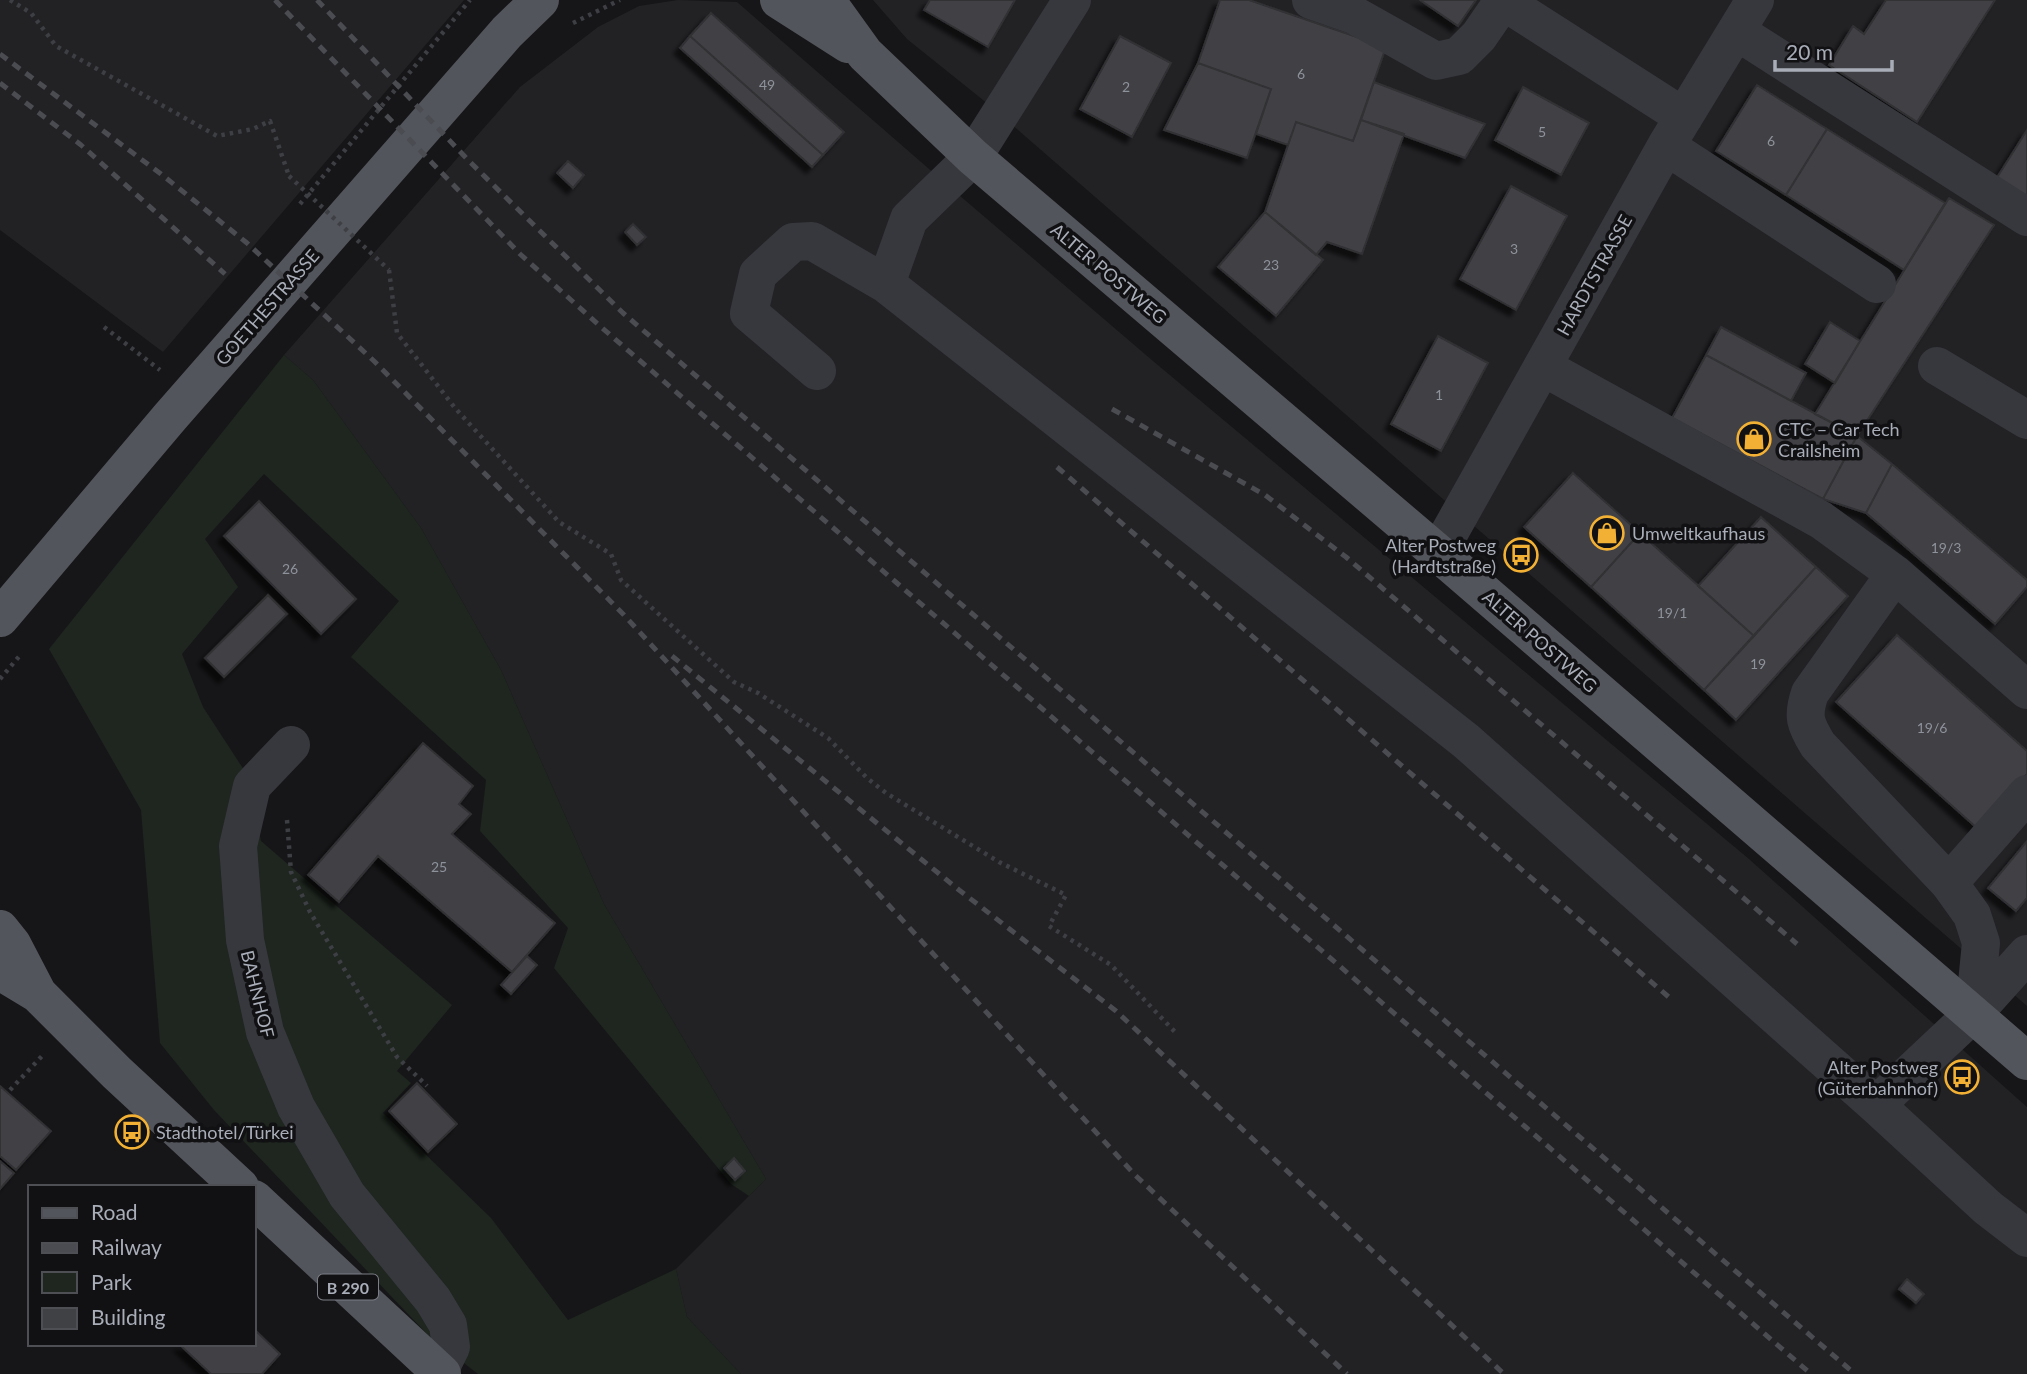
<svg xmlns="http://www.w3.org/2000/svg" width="2027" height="1374" font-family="Lato,sans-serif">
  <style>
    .built { fill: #222225 }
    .green { fill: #1e261f }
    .building { fill: #404145; stroke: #303034; stroke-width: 2; filter: url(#shadow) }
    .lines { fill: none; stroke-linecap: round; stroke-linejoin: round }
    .path { stroke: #3d3f44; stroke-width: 4.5; stroke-dasharray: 3.5 5; stroke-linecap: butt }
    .minor { stroke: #37383d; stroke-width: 38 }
    .major { stroke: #53555c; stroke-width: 38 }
    .rail { stroke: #4a4c52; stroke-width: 5; stroke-dasharray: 9 7; stroke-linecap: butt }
    .path-bridge { stroke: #3d3f44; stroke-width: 4.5; stroke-dasharray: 3.5 5; stroke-linecap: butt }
    .labels { text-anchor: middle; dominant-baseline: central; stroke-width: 7; stroke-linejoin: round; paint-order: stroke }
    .number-label { font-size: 14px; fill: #8e929b }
    .shield { fill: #111113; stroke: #7b7e86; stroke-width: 2 }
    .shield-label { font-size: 16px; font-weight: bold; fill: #a8adb8 }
    .street-label { font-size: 18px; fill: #a8adb8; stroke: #111113 }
    .poi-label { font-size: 18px; fill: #a8adb8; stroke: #111113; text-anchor: start }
  </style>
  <defs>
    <filter id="shadow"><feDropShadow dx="-6" dy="6" stdDeviation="2" flood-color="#0009"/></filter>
  </defs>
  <rect width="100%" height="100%" fill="#161618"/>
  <path class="built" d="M 0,0 L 464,0 L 163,352 L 0,230 Z
    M 678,0 L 737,2 L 959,195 L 1153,361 L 1749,859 L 2027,1107 L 2027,1374 L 741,1374 L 687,1317 L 676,1269 L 766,1179 L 604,904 L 501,670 L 421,528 L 313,380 L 284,355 L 520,87 L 598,27 L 639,6 Z
    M 873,0 L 2027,0 L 2027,1006 L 988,104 L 907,39 Z"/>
  <path class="green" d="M 284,355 L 313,380 L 421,528 L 501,670 L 604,904 L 766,1179 L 749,1196 L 731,1184 L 554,968 L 568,928 L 480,831 L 486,780 L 351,657 L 399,601 L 264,474 L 205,539 L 238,587 L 182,654 L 203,707 L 244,770 L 261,841 L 452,1005 L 397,1071 L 411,1083 L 383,1113 L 491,1218 L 568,1320 L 676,1269 L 687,1317 L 741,1374 L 478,1374 L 428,1335 L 214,1110 L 160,1043 L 141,810 L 49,649 Z"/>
  <path class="building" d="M 930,0 L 1015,0 L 988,47 L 924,10 Z
    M 1220,0 L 1249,0 L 1386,47 L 1353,141 L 1296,122 L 1288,145 L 1256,134 L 1271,89 L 1198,63 Z
    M 1420,0 L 1476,0 L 1458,26 Z
    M 1886,0 L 1995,0 L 1917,122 L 1829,65 L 1853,26 L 1864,34 Z
    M 711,13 L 844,132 L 823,155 L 690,36 Z
    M 690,36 L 823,155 L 812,167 L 680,48 Z
    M 1120,36 L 1171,63 L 1132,137 L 1080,109 Z
    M 1198,63 L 1271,89 L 1247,158 L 1164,130 Z
    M 1374,82 L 1485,124 L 1465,158 L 1361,120 Z
    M 1757,85 L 1827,129 L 1786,195 L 1716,151 Z
    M 1523,87 L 1589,123 L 1561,175 L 1495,140 Z
    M 1361,120 L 1404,134 L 1362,254 L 1327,242 L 1316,255 L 1265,212 L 1296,122 L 1353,141 Z
    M 1827,129 L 1945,203 L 1904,270 L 1786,195 Z
    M 2027,130 L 2027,199 L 1996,179 Z
    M 568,161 L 584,175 L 573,188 L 557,173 Z
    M 1511,186 L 1567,216 L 1516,310 L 1460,279 Z
    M 1949,198 L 1994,225 L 1857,436 L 1815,414 Z
    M 1265,212 L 1323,260 L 1276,316 L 1218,267 Z
    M 633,224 L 646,237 L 637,245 L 625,232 Z
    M 1830,322 L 1860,341 L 1835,383 L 1805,364 Z
    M 1721,327 L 1806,373 L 1791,401 L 1706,355 Z
    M 1438,336 L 1488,363 L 1441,451 L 1391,424 Z
    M 1706,355 L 1857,436 L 1823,499 L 1672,418 Z
    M 1857,436 L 1892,464 L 1866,513 L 1823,499 Z
    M 1892,464 L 2027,580 L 2027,587 L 1995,624 L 1866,513 Z
    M 1573,473 L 1640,533 L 1591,587 L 1524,527 Z
    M 259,501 L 356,599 L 321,634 L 224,536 Z
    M 1761,517 L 1816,567 L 1754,636 L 1698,586 Z
    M 1640,533 L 1754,636 L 1704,690 L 1591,587 Z
    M 1816,567 L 1848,596 L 1736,720 L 1704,690 Z
    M 268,595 L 287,614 L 224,677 L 205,658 Z
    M 1897,635 L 2027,751 L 2027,774 L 1978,829 L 1836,702 Z
    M 423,743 L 473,786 L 459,804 L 471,814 L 452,834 L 555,923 L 512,972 L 378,856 L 339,902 L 308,875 Z
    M 2027,841 L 2027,898 L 2016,911 L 1988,888 Z
    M 527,956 L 537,965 L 511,994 L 501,985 Z
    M 417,1083 L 457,1124 L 428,1152 L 389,1111 Z
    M 0,1086 L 51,1131 L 16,1170 L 0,1156 Z
    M 734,1158 L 745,1171 L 735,1180 L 724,1168 Z
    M 0,1161 L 14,1173 L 0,1189 Z
    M 1907,1279 L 1924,1294 L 1916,1303 L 1899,1289 Z
    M 254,1329 L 280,1354 L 262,1374 L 211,1374 L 180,1345 L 254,1344 Z"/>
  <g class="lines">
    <path class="path" d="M 10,0 L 31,13 L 56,46 L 217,136 L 253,129 L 270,121 L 289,176
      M 573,23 L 620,0
      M 300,204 L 470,0
      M 389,270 L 397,333 L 455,408 L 559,522 L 611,554 L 621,580 L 734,682 L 758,693 L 828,738 L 867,778 L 886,793 L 999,862 L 1066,895 L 1049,926 L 1111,965 L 1176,1033
      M 104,327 L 160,370
      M 0,679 L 22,653
      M 287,820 L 291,872 L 310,912 L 397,1057 L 427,1086
      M 10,1090 L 43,1055"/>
    <path class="minor" d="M 1072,0 L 973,157 L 909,219 L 886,284 L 1466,741 L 1876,1105 L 1988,1208 L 2027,1238
      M 1311,0 L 1354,15 L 1436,61 L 1459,56 L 1479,36 L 1503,1 L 1684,117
      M 1736,31 L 2027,217
      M 1666,146 L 1877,284
      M 1937,366 L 2027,420
      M 1543,367 L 1821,520 L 1895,574 L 2027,690
      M 817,371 L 749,313 L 758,274 L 793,242 L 812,241 L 886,284
      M 1438,553 L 1666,146 L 1755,0
      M 1895,574 L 1810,693 C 1802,716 1805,724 1818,745 L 1949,883 L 1972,915 L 1981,943 L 1974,1013
      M 291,745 L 252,786 L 238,846 L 245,940 L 265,1032 L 296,1107 L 347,1195 L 433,1300 L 448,1325 L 451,1347 L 439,1371
      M 1949,883 L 2027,794
      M 1876,1105 L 1974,1013 L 2027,954"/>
    <path class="major" d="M 779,0 L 848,44
      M 826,0 L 865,54 L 973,157 L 1438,553 L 2027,1061
      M 0,618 L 170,417 L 507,32 L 540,0
      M 0,929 L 12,944 L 38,994
      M 0,971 L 38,994 L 117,1073 L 240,1187
      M 254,1199 L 442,1374"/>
    <path class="rail" d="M 275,0 L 520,254 L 601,327 L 1811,1374
      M 317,0 L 468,160 L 623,313 L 1855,1374
      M 0,54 L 161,174 L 247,243 L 375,362 L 624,615 L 1135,1175 L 1347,1374
      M 0,83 L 81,145 L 225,274
      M 1112,409 L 1265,495 L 1346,557 L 1797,944
      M 1057,467 L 1671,999
      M 672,656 L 959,890 L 1116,1011 L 1504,1374"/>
    <path class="path-bridge" d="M 289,176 L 389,270"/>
  </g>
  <defs>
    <symbol id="shop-ring" viewBox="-11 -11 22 22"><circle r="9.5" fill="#111113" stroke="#f2b134" stroke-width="1.5"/><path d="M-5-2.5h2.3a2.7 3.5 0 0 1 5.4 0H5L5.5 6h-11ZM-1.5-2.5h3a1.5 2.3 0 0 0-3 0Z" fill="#f2b134"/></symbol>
    <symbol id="bus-ring" viewBox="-11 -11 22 22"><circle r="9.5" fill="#111113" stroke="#f2b134" stroke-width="1.5"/><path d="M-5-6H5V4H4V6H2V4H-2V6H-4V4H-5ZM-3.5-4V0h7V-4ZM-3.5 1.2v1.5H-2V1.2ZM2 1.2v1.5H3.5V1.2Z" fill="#f2b134"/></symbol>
  </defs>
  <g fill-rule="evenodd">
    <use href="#shop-ring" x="1735" y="420" width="38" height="38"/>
    <use href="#shop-ring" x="1588" y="514" width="38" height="38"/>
    <use href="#bus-ring" x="1502" y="536" width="38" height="38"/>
    <use href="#bus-ring" x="1943" y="1058" width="38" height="38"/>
    <use href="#bus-ring" x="113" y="1113" width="38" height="38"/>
  </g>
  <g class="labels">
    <g class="number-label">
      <text x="1301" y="73">6</text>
      <text x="767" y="84">49</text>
      <text x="1126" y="86">2</text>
      <text x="1542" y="131">5</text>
      <text x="1771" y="140">6</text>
      <text x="1514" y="248">3</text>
      <text x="1271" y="264">23</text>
      <text x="1439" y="394">1</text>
      <text x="1946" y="547">19/3</text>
      <text x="290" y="568">26</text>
      <text x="1672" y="612">19/1</text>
      <text x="1758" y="663">19</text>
      <text x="1932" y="727">19/6</text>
      <text x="439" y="866">25</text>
    </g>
    <rect class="shield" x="318" y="1274.5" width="60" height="25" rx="5"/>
    <g class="shield-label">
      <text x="348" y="1287">B 290</text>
    </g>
    <g class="street-label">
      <text transform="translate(1109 273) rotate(40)">ALTER POSTWEG</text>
      <text transform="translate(1594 275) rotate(-61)">HARDTSTRASSE</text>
      <text transform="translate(267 307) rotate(-49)">GOETHESTRASSE</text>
      <text transform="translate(1540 641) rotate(41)">ALTER POSTWEG</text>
      <text transform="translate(258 994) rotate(76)">BAHNHOF</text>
    </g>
    <g class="poi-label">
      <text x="1778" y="429">CTC – Car Tech<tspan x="1778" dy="21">Crailsheim</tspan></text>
      <text x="1632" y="533">Umweltkaufhaus</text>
      <text x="1496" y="545" text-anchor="end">Alter Postweg<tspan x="1496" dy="21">(Hardtstraße)</tspan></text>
      <text x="1938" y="1067" text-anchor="end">Alter Postweg<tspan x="1938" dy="21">(Güterbahnhof)</tspan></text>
      <text x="156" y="1132">Stadthotel/Türkei</text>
    </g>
  </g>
  <rect x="28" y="1185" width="228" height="161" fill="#111113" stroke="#4d4f55" stroke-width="2"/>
  <rect x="42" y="1208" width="35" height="10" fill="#53555c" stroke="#4d4f55" stroke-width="2"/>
  <text x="91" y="1220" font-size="21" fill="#a8adb8">Road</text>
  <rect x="42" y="1243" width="35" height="10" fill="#4a4c52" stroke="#4d4f55" stroke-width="2"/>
  <text x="91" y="1255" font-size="21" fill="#a8adb8">Railway</text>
  <rect x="42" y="1272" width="35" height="21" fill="#1e261f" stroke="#4d4f55" stroke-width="2"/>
  <text x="91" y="1290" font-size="21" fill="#a8adb8">Park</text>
  <rect x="42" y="1308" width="35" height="21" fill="#404145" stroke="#4d4f55" stroke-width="2"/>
  <text x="91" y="1325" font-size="21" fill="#a8adb8">Building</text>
  <path d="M1775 60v10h117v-10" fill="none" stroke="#a8adb8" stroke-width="3.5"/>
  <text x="1786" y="60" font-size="21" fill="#a8adb8" stroke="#111113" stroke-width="5" paint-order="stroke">20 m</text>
</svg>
